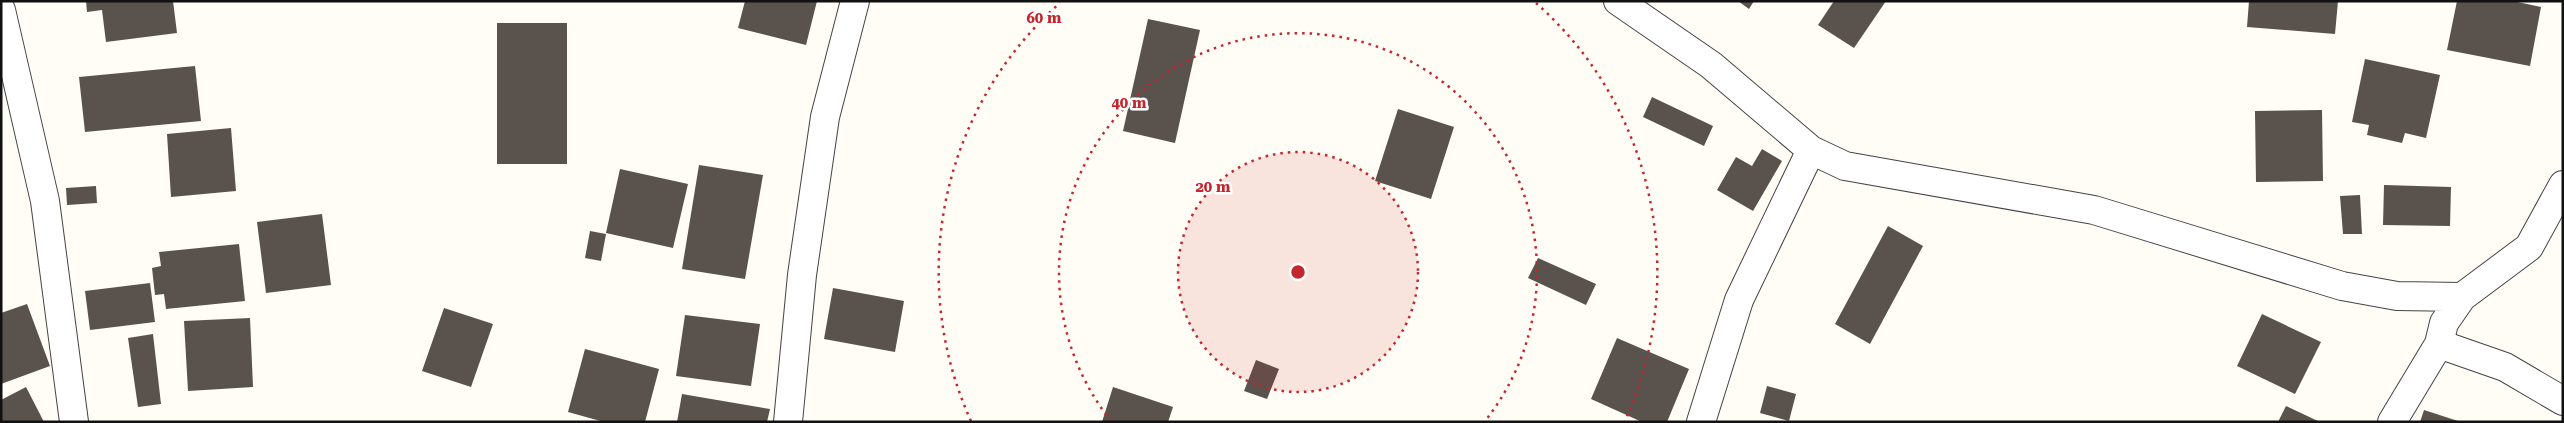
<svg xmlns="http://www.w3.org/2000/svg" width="2564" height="423" font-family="'Roboto Serif',serif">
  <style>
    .building { fill: #5a524d }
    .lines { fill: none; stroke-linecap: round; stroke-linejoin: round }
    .minor-casing { stroke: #444; stroke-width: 30 }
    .minor { stroke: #fff; stroke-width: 28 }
    .ring { fill: none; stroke: #c4262e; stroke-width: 2.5; stroke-dasharray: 2.5 5 }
    .centre { fill: #c4262e; stroke: #fff; stroke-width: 2.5 }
    .ring-label { font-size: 15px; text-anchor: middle; font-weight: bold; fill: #c4262e; stroke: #fff; stroke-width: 5; stroke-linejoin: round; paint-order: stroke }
  </style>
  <rect width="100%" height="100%" fill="#fffdf5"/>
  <path class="building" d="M 86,1 L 173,1 L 177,33 L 106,42 L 102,10 L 87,12 Z
    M 745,1 L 817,1 L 806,45 L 738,28 Z
    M 1738,1 L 1754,1 L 1749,9 Z
    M 1834,1 L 1886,1 L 1854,48 L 1818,25 Z
    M 2249,1 L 2338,1 L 2335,34 L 2247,27 Z
    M 2457,1 L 2513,1 L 2541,7 L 2530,66 L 2447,50 Z
    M 1148,19 L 1200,30 L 1175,143 L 1123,131 Z
    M 497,23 L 567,23 L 567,164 L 497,164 Z
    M 2365,59 L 2440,75 L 2426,138 L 2405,133 L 2402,143 L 2367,135 L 2369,125 L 2352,122 Z
    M 195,66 L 201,121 L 85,132 L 79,77 Z
    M 1652,97 L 1713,126 L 1704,146 L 1643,117 Z
    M 1398,109 L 1454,127 L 1431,199 L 1375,181 Z
    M 2322,110 L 2323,181 L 2256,182 L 2255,111 Z
    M 231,128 L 236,191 L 171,197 L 167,134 Z
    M 1762,149 L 1782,161 L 1753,211 L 1717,190 L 1736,157 L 1752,166 Z
    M 699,165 L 763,175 L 745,279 L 682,269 Z
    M 620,169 L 688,184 L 673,248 L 606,233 Z
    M 2384,185 L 2451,187 L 2450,226 L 2383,225 Z
    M 96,186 L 97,203 L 67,205 L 66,188 Z
    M 2360,195 L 2362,234 L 2343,234 L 2340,196 Z
    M 322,214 L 331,285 L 266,293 L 257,222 Z
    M 1888,226 L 1923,246 L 1870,344 L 1835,324 Z
    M 590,231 L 606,234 L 601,261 L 585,258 Z
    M 239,244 L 245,301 L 166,309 L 164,294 L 155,295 L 152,268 L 161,266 L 159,252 Z
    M 1538,258 L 1596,284 L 1586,305 L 1528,278 Z
    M 150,283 L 155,322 L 90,330 L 85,291 Z
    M 833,288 L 904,301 L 895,352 L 824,339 Z
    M 27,304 L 50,366 L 1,384 L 1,313 Z
    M 444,308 L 493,324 L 471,387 L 422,371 Z
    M 2262,314 L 2321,342 L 2295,394 L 2237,366 Z
    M 685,315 L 760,324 L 751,386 L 676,376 Z
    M 250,318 L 253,387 L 188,391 L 184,321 Z
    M 153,334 L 161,404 L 138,407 L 128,338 Z
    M 1617,338 L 1689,369 L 1667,422 L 1642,422 L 1591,399 Z
    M 585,349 L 659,369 L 645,422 L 604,422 L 568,412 Z
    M 1256,360 L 1279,369 L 1267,399 L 1244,391 Z
    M 1767,386 L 1796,394 L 1789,421 L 1760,413 Z
    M 26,387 L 44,422 L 1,422 L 1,400 Z
    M 1113,387 L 1173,407 L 1168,422 L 1102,422 Z
    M 682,394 L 770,409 L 767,422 L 677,422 Z
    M 2286,406 L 2320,422 L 2278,422 Z
    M 2424,410 L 2458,421 L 2458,422 L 2420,422 Z"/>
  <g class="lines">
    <defs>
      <path id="minor" d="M 1618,1 L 1711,65 L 1811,150 L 1845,166 L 2094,210 L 2342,286 L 2397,296 L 2462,297 L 2529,247 L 2563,185
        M 1,10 L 45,201 L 74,422
        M 2439,344 L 2505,367 L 2563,401
        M 788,422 L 802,275 L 825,117 L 855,1
        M 1701,422 L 1739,300 L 1811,150
        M 2392,422 L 2439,344 L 2444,323 L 2462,297"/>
    </defs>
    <use href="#minor" class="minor-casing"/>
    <use href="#minor" class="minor"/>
  </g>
  <circle cx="1298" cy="272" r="120" fill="#c4262e" fill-opacity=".12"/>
  <g class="ring">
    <circle cx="1298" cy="272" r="120"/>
    <path d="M1111 421A239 239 0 1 1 1485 421"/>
    <path d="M971 421A359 359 0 0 1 1060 3M1536 3A359 359 0 0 1 1625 421"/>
  </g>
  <circle cx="1298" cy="272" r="8" class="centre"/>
  <g class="ring-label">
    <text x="1044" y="23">60 m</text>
    <text x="1129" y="108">40 m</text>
    <text x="1213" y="192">20 m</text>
  </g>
  <rect width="2564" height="423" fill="none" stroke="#111111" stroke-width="5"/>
</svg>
